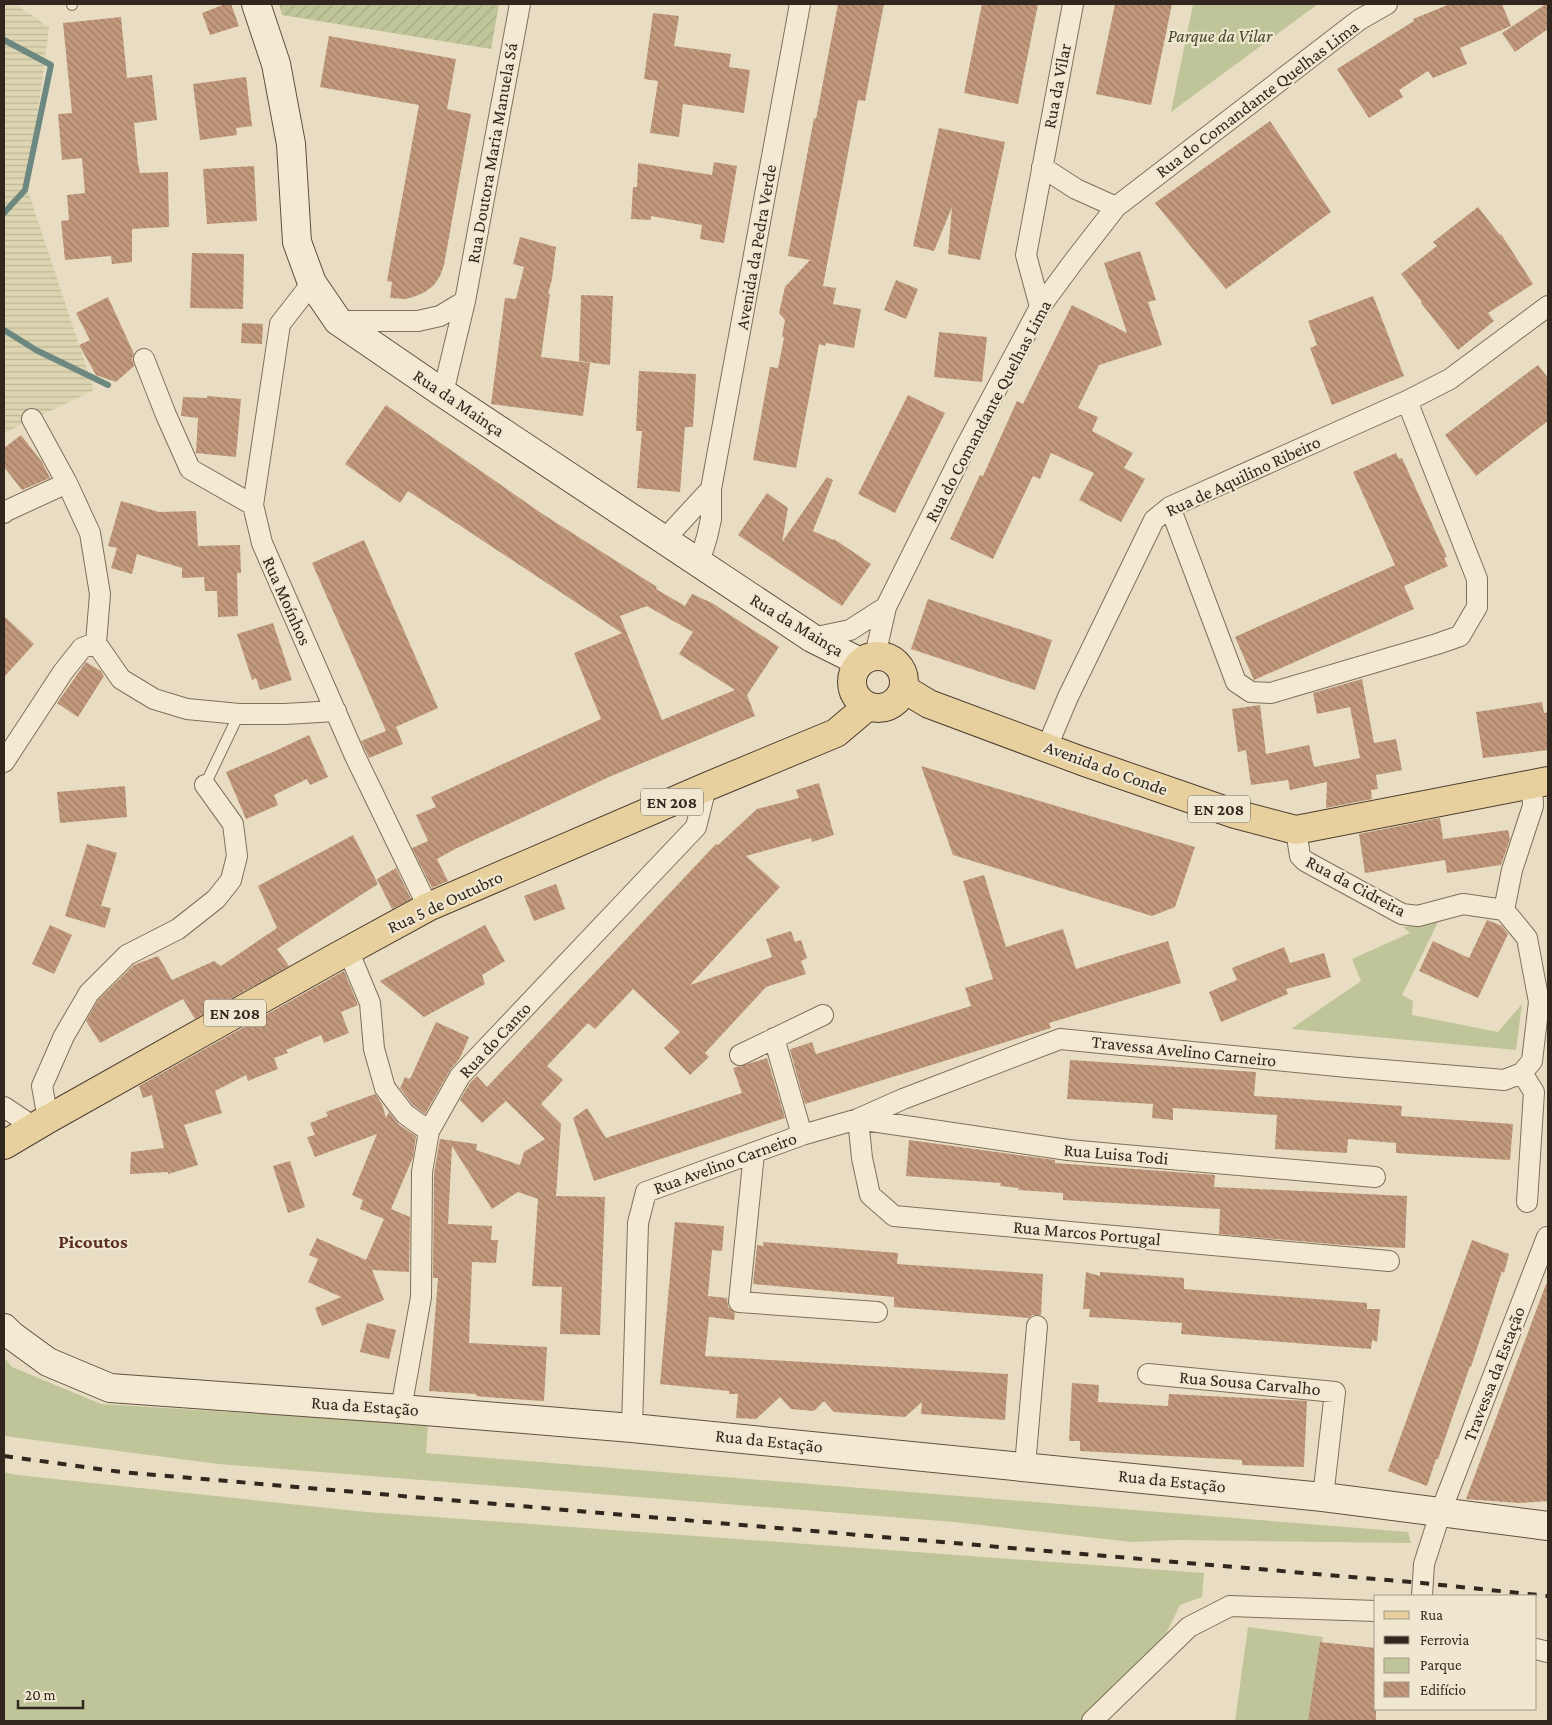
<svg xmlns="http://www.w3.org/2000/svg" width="1552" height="1725" font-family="'Crimson Pro',serif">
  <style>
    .farmland { fill: url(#farmland-rules) }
    .green { fill: #bfc598 }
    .garden { fill: url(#garden-furrows) }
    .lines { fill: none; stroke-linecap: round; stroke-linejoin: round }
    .stream { stroke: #6c8881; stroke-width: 6 }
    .building { fill: url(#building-back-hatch); fill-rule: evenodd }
    .lane-casing { stroke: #806f5b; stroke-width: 12 }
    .street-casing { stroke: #806f5b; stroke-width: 22 }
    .secondary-casing { stroke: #62503f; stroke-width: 30 }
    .primary-casing { stroke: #4e3d2f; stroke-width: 30 }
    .lane { stroke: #f4ead4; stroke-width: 10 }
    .street { stroke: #f4ead4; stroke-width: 20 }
    .secondary { stroke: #f4ead4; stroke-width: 28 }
    .primary { stroke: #e8d09e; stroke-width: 28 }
    .rail { stroke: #31271e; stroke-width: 4; stroke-dasharray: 9 9; stroke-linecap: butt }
    .labels { text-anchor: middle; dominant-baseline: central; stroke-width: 4.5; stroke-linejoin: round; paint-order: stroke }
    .shield { fill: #f0e7d1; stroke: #6a6154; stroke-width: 1 }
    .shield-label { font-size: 16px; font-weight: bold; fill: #31271e }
    .park-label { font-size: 18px; font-style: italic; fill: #424b27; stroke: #f0e7d1 }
    .street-label { font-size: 18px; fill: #31271e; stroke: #f0e7d1 }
    .neighbourhood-label { font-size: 19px; font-weight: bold; fill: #592d22; stroke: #f0e7d1 }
  </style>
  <defs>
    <pattern id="farmland-rules" width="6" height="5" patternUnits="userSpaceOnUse" patternTransform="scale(1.25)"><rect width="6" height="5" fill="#ddd5b1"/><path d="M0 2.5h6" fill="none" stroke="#beb798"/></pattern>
    <pattern id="garden-furrows" width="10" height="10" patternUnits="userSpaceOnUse" patternTransform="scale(1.25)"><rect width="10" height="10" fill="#bfc598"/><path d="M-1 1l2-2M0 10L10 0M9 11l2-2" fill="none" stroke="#a5a983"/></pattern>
    <pattern id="building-back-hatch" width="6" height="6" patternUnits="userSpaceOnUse" patternTransform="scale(1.25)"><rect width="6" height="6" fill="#c2997c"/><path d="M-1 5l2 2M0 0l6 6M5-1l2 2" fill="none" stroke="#9e7d65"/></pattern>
  </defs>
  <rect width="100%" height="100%" fill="#e8ddc2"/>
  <path class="farmland" d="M 4,4 L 15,4 L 49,27 L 28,191 L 94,390 L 4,433 Z"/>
  <path class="green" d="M 1193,4 L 1318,4 L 1171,112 Z
    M 1438,922 L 1402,995 L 1413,1001 L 1412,1015 L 1498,1032 L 1522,1004 L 1516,1050 L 1291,1029 L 1361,981 L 1352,959 L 1410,933 L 1403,927 Z
    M 4,1357 L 12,1367 L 101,1404 L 428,1424 L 426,1453 L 1408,1532 L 1411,1543 L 1177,1540 L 1132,1542 L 954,1522 L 218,1464 L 4,1436 Z
    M 4,1472 L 17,1475 L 366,1512 L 1204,1573 L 1202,1597 L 1180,1605 L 1164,1638 L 1083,1721 L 4,1721 Z
    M 1248,1627 L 1323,1637 L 1312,1721 L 1235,1721 Z"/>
  <path class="garden" d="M 279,4 L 499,4 L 491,49 L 282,15 Z"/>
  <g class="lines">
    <path class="stream" d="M 4,40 L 51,65 L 25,190 L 4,213
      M 4,330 L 36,350 L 108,385"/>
  </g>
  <path class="building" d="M 225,4 L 231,4 L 239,26 L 210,35 L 202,13 Z
    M 838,4 L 884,4 L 865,101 L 858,100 L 823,286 L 836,288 L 833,304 L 861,309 L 854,348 L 826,343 L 825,346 L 819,344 L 796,468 L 753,460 L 770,367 L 778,368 L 784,338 L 782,336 L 785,320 L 779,313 L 785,287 L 810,260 L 788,256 L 814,118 L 816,119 Z
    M 982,4 L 1038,4 L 1018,104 L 964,93 Z
    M 1115,4 L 1172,4 L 1151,105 L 1096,94 Z
    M 1450,4 L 1502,4 L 1511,26 L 1460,48 L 1467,64 L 1433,78 L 1428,71 L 1399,90 L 1403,97 L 1369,118 L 1337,69 L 1414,21 L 1413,19 Z
    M 1546,4 L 1548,4 L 1548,29 L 1515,52 L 1502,33 Z
    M 653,13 L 679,16 L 674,46 L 731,54 L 729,67 L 750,70 L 744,113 L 683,104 L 679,137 L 650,133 L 658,81 L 644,79 Z
    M 121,17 L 127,78 L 152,75 L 157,120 L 134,123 L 138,164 L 140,173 L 168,172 L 169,227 L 132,229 L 132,262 L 112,264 L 111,256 L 65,260 L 61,221 L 69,220 L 67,195 L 85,193 L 82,158 L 62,160 L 58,114 L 72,113 L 63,23 Z
    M 329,36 L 456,59 L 447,109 L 471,114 L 444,265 L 440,276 L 434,285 L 425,292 L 416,296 L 406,299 L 390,298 L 392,282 L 387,281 L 419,105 L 320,87 Z
    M 246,77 L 252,126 L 236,128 L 237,135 L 200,140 L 193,84 Z
    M 1270,121 L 1331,212 L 1226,289 L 1155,203 Z
    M 939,128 L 1005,142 L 980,260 L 948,254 L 952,207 L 934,251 L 913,246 Z
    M 714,162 L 737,166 L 724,243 L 700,239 L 702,225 L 651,216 L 651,220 L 631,219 L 633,187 L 637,187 L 638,163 L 712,175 Z
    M 254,166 L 257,221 L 207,224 L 203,169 Z
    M 1478,207 L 1500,235 L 1501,234 L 1533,284 L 1488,313 L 1494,321 L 1458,350 L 1421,303 L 1422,302 L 1401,274 L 1437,246 L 1433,242 Z
    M 520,237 L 556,247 L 552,279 L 548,294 L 550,294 L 541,357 L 590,363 L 583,416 L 491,404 L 505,298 L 516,299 L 524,267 L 513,264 Z
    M 1140,251 L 1156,300 L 1148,302 L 1162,345 L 1099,365 L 1078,408 L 1098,417 L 1092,431 L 1133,453 L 1124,468 L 1145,479 L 1121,522 L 1079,500 L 1094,473 L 1051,453 L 1040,479 L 1033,476 L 993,559 L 950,539 L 980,475 L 983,476 L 1017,401 L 1023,404 L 1072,305 L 1127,333 L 1104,263 Z
    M 192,253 L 244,254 L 243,309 L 190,308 Z
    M 896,280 L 918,289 L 906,319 L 884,310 Z
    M 581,295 L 613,296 L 610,365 L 579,361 Z
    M 1373,296 L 1404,376 L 1332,405 L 1310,348 L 1317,345 L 1308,321 Z
    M 108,297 L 134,354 L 132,358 L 134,366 L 116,382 L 96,375 L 79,345 L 90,340 L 76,313 Z
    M 242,323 L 263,324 L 262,344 L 241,343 Z
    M 939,332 L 987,337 L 982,382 L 934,377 Z
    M 1538,365 L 1548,378 L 1548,421 L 1476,476 L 1445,435 Z
    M 639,371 L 696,374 L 693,427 L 685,427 L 680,492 L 637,488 L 642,431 L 636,431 Z
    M 908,395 L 945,413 L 895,513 L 858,494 Z
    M 207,396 L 241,399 L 236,457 L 196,453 L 198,418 L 181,416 L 183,397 L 207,398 Z
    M 386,405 L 544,515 L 657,587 L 656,589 L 685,606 L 692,594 L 712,603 L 779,647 L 747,695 L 755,716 L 609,777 L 455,849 L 437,859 L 448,881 L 432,888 L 412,848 L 428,841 L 416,815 L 436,807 L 431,797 L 601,719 L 574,653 L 622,633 L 408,491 L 400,503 L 345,464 ZM 647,606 L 693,632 L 679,654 L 735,690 L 662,720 L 620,616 Z
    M 21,435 L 42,462 L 50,478 L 22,490 L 4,467 L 4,448 Z
    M 1396,453 L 1399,459 L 1402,458 L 1447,557 L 1444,558 L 1448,566 L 1404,586 L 1414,609 L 1254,680 L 1235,637 L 1395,565 L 1353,472 Z
    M 827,477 L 833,480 L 813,531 L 833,540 L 834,539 L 871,564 L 842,606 L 738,535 L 767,493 L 788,508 L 782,542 Z
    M 121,501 L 159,512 L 196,511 L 198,546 L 240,545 L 241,573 L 237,573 L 238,616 L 218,617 L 217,591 L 205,591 L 204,577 L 182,578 L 182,568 L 137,554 L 132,574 L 111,568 L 117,548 L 108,546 Z
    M 364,540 L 438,708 L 389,730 L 396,727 L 403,744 L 369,758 L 361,741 L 386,731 L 312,563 Z
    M 928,599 L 1052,640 L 1035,690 L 911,649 Z
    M 4,616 L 34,644 L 4,677 Z
    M 273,623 L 292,680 L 260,690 L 256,678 L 252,680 L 237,634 Z
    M 86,662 L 101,671 L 104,676 L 78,717 L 57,703 Z
    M 1362,679 L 1374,743 L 1396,739 L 1402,770 L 1376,775 L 1378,789 L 1371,790 L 1372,799 L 1326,808 L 1327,782 L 1290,790 L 1288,780 L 1251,785 L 1246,750 L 1238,752 L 1232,709 L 1260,705 L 1266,754 L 1309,745 L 1314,767 L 1360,758 L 1350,707 L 1317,714 L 1313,693 Z
    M 1542,702 L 1544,713 L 1548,712 L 1548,750 L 1483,758 L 1476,712 Z
    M 309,735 L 328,777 L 310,785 L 307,779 L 274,795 L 278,805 L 246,819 L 226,772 L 273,752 Z
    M 921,766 L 1195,847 L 1175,907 L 1152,916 L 953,855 Z
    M 819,783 L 834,835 L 812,842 L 811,838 L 746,856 L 780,887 L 690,985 L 772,957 L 766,939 L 791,931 L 795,942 L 801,940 L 807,958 L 801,961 L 806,974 L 766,987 L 705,1053 L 709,1057 L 690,1075 L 664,1048 L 680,1032 L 633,989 L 595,1029 L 588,1023 L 547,1066 L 563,1080 L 541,1104 L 561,1124 L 556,1196 L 605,1197 L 600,1335 L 560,1334 L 562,1287 L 532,1286 L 538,1199 L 518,1192 L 492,1209 L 452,1146 L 448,1224 L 492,1226 L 491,1240 L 498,1240 L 496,1263 L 472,1262 L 469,1343 L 547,1347 L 544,1401 L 498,1398 L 476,1396 L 476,1394 L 429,1391 L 438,1278 L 433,1278 L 434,1173 L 440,1139 L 477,1144 L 476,1150 L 520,1165 L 524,1152 L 545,1139 L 506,1101 L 482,1123 L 460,1100 L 470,1083 L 477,1076 L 487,1087 L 716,844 L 718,845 L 757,809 L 799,798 L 796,790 Z
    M 125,786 L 127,817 L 60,823 L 57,792 Z
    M 1440,818 L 1443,839 L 1508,830 L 1510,839 L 1501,865 L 1447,873 L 1445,860 L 1365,873 L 1359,834 Z
    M 353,835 L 378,884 L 277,949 L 289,966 L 195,1019 L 183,999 L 100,1043 L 86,1021 L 98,1000 L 134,965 L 158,956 L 172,980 L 214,961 L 221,966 L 277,928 L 258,886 Z
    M 87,844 L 117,853 L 101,906 L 111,908 L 105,928 L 65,916 Z
    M 396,868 L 411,899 L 392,909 L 377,879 Z
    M 984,875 L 1006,947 L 1063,929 L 1076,969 L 1168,941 L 1181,983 L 1049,1023 L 1051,1028 L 805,1104 L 790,1050 L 791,1049 L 812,1042 L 816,1054 L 971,1006 L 965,988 L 993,979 L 963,881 Z
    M 556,884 L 565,909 L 534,921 L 524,896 Z
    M 1487,920 L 1502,926 L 1508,934 L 1478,998 L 1419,971 L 1433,941 L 1469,958 Z
    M 50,925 L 72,935 L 54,974 L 32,964 Z
    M 485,925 L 505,961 L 482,975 L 485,984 L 424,1017 L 380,981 Z
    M 1284,947 L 1290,963 L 1324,953 L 1331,977 L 1286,989 L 1288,994 L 1221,1022 L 1209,992 L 1237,980 L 1232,968 Z
    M 344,971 L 358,1005 L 341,1012 L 349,1033 L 324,1043 L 321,1035 L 286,1050 L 288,1053 L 274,1058 L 278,1069 L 248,1081 L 246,1075 L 215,1091 L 222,1113 L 184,1125 L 198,1165 L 168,1174 L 168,1172 L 130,1174 L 131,1152 L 164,1148 L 152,1095 L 143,1098 L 139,1086 Z
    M 436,1022 L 469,1037 L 460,1058 L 450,1070 L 425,1114 L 413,1105 L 400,1088 L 405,1077 L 410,1079 Z
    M 767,1058 L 785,1118 L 594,1181 L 573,1118 L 587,1108 L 606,1138 L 742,1093 L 733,1068 Z
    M 1070,1060 L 1256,1072 L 1254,1096 L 1402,1106 L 1401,1116 L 1513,1124 L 1510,1160 L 1396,1153 L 1396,1143 L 1348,1139 L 1347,1153 L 1275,1149 L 1277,1115 L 1173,1108 L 1173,1120 L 1152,1118 L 1153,1104 L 1067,1099 Z
    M 375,1094 L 382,1104 L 386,1118 L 389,1112 L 398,1124 L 416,1136 L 413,1157 L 391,1209 L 410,1217 L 409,1272 L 372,1270 L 384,1300 L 322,1326 L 315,1308 L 341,1297 L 308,1282 L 318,1259 L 309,1255 L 317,1238 L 366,1260 L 384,1219 L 360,1209 L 363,1200 L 352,1195 L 377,1134 L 315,1157 L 307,1137 L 315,1135 L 310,1123 L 328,1116 L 326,1112 Z
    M 909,1140 L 1055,1160 L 1055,1163 L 1215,1175 L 1214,1187 L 1407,1196 L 1405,1248 L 1343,1245 L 1219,1234 L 1220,1209 L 1063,1200 L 1063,1193 L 1018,1190 L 1019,1188 L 1000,1186 L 1001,1183 L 906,1176 Z
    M 290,1161 L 305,1207 L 288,1213 L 273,1166 Z
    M 675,1222 L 724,1226 L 722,1251 L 712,1250 L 708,1296 L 727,1298 L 728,1307 L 735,1313 L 734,1320 L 709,1317 L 705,1356 L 1008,1374 L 1005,1420 L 921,1414 L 922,1402 L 905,1417 L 834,1412 L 824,1401 L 814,1411 L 791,1409 L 780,1397 L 756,1419 L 736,1418 L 738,1394 L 729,1394 L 729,1391 L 660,1384 Z
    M 1472,1240 L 1509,1254 L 1504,1273 L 1502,1271 L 1471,1367 L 1470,1366 L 1438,1459 L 1436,1459 L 1427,1486 L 1388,1471 Z
    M 763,1242 L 898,1253 L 897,1264 L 1043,1274 L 1041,1315 L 1032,1315 L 1029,1318 L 894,1307 L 894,1297 L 753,1284 L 757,1245 L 764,1246 Z
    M 1086,1272 L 1100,1276 L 1100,1272 L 1184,1278 L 1184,1289 L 1367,1303 L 1367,1309 L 1380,1309 L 1377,1342 L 1372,1340 L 1371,1349 L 1181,1334 L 1182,1323 L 1089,1317 L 1090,1309 L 1083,1309 Z
    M 1546,1284 L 1548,1284 L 1548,1501 L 1519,1503 L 1466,1499 Z
    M 367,1323 L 396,1330 L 389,1359 L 360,1352 Z
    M 1072,1383 L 1099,1385 L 1098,1402 L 1168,1406 L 1169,1394 L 1307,1401 L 1304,1467 L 1242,1465 L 1242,1460 L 1080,1451 L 1080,1441 L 1069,1441 Z
    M 1320,1642 L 1376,1648 L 1376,1721 L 1308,1721 Z"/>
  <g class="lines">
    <defs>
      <path id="lane" d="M 72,4 L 72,5
        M 205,785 L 239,714"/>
      <path id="street" d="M 1042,167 L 1076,189 L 1116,207
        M 312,283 L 280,324 L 253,505 L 262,543 L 355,756 L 428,907
        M 1040,307 L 1026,255 L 1073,4
        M 338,321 L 418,321 L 440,316 L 465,301
        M 144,359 L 166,415 L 190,469 L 253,505
        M 443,393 L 465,301 L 520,4
        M 32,419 L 67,483
        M 1170,507 L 1236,682 L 1251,692 L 1271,693 L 1437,644 L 1460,636 L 1477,607 L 1477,579 L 1407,401
        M 4,513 L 6,511 L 67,483 L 90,533 L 100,594 L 96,643 L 121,679 L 154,699 L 187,709 L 239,714 L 285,714 L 336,711
        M 664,540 L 711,489
        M 699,563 L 707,537 L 711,519 L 711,489 L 800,4
        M 812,638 L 850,630 L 886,607
        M 875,656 L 886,607 L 964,450 L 1040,307 L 1074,261 L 1116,207 L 1359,20 L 1387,4
        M 1047,747 L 1068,697 L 1154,520 L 1170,507 L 1407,401 L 1450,379 L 1548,306
        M 4,762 L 63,672 L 82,648 L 96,643
        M 1296,830 L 1300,856 L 1305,861 L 1402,914 L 1418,916 L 1463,904 L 1504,910 L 1527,938 L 1539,1002 L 1548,1007
        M 1504,910 L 1512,870 L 1533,806 L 1532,784
        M 348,950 L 370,1003 L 374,1049 L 385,1088 L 405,1114 L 429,1131
        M 774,1038 L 802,1135
        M 740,1055 L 823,1015
        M 1522,1073 L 1534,1092 L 1527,1202
        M 4,1107 L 34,1127
        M 48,1119 L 42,1086 L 64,1036 L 89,993 L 127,955 L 178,929 L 216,899 L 231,880 L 237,856 L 233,824 L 205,785
        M 858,1119 L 862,1158 L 870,1195 L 894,1216 L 1389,1261
        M 858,1119 L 1068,1150 L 1375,1177
        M 754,1153 L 739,1302 L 877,1312
        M 1148,1374 L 1335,1392 L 1323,1497
        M 401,1409 L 421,1297 L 422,1172 L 429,1131 L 460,1076 L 696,827 L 706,787
        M 632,1428 L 638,1223 L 646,1192 L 802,1135 L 858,1119 L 903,1099 L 1060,1039 L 1347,1067 L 1504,1080 L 1522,1073 L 1532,1061 L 1539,1002
        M 1025,1466 L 1037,1326
        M 1422,1596 L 1424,1564 L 1441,1511 L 1547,1237
        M 1536,1649 L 1548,1652
        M 1092,1721 L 1189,1627 L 1230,1606 L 1376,1611"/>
      <path id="secondary" d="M 256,4 L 276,64 L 291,144 L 297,242 L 312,283 L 338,321 L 443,393 L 812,638 L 860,662
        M 4,1328 L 11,1335 L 48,1362 L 110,1388 L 401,1409 L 632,1428 L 1323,1497 L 1548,1526"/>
      <path id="primary" d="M852 682a26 26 0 1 1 52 0a26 26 0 1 1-52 0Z
        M 904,689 L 929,704 L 1082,761 L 1235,814 L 1296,830 L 1548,781
        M 4,1145 L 48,1119 L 331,960 L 428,907 L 706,787 L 836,733 L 868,706"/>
    </defs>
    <use href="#lane" class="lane-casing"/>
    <use href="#street" class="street-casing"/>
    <use href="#secondary" class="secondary-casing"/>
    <use href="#primary" class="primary-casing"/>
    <use href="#lane" class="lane"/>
    <use href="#street" class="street"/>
    <use href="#secondary" class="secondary"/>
    <use href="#primary" class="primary"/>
    <path class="rail" d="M 4,1456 L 121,1472 L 1422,1583 L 1548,1596"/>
  </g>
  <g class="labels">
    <g class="shield">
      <rect x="641" y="788.5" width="62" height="27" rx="4"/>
      <rect x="1188" y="795.5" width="62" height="27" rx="4"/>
      <rect x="204" y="999.5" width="62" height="27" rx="4"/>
    </g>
    <g class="shield-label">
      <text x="672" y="802">EN 208</text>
      <text x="1219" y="809">EN 208</text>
      <text x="235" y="1013">EN 208</text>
    </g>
    <g class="park-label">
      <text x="1220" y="36">Parque da Vilar</text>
    </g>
    <g class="street-label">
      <text transform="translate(1057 86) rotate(-79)">Rua da Vilar</text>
      <text transform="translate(1257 99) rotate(-37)">Rua do Comandante Quelhas Lima</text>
      <text transform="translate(492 153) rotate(-80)">Rua Doutora Maria Manuela Sá</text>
      <text transform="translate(756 247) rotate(-80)">Avenida da Pedra Verde</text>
      <text transform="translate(459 403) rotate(34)">Rua da Mainça</text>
      <text transform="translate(988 411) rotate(-62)">Rua do Comandante Quelhas Lima</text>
      <text transform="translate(1243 476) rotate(-25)">Rua de Aquilino Ribeiro</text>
      <text transform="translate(287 601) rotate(66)">Rua Moínhos</text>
      <text transform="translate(797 625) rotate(31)">Rua da Mainça</text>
      <text transform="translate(1106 768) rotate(20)">Avenida do Conde</text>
      <text transform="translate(1356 886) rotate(28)">Rua da Cidreira</text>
      <text transform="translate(445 902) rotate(-25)">Rua 5 de Outubro</text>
      <text transform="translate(495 1040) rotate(-47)">Rua do Canto</text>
      <text transform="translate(1184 1051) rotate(6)">Travessa Avelino Carneiro</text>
      <text transform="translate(1116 1154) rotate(5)">Rua Luisa Todi</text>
      <text transform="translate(725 1163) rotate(-20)">Rua Avelino Carneiro</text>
      <text transform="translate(1087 1233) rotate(5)">Rua Marcos Portugal</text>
      <text transform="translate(1494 1374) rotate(-69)">Travessa da Estação</text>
      <text transform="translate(1250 1383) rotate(5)">Rua Sousa Carvalho</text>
      <text transform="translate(365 1406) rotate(4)">Rua da Estação</text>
      <text transform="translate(769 1441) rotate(6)">Rua da Estação</text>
      <text transform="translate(1172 1481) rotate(6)">Rua da Estação</text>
    </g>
    <g class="neighbourhood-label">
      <text x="93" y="1241">Picoutos</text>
    </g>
  </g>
  <rect width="1552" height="1725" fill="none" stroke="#31271e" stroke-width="10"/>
  <rect x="1374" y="1595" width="162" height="115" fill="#f0e7d1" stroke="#a49a89"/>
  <rect x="1384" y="1611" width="25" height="8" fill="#e8d09e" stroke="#a49a89"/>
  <text x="1420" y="1620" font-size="15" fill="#31271e">Rua</text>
  <rect x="1384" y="1636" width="25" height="8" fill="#31271e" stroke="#a49a89"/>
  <text x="1420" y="1645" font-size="15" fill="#31271e">Ferrovia</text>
  <rect x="1384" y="1658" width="25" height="15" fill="#bfc598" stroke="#a49a89"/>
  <text x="1420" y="1670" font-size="15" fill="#31271e">Parque</text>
  <rect x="1384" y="1682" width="25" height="15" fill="url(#building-back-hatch)" stroke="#a49a89"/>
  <text x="1420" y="1695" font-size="15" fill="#31271e">Edifício</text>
  <path d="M18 1700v8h65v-8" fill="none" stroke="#31271e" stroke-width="2.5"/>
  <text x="25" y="1700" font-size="15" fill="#31271e" stroke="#f0e7d1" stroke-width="4" paint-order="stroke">20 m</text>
</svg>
